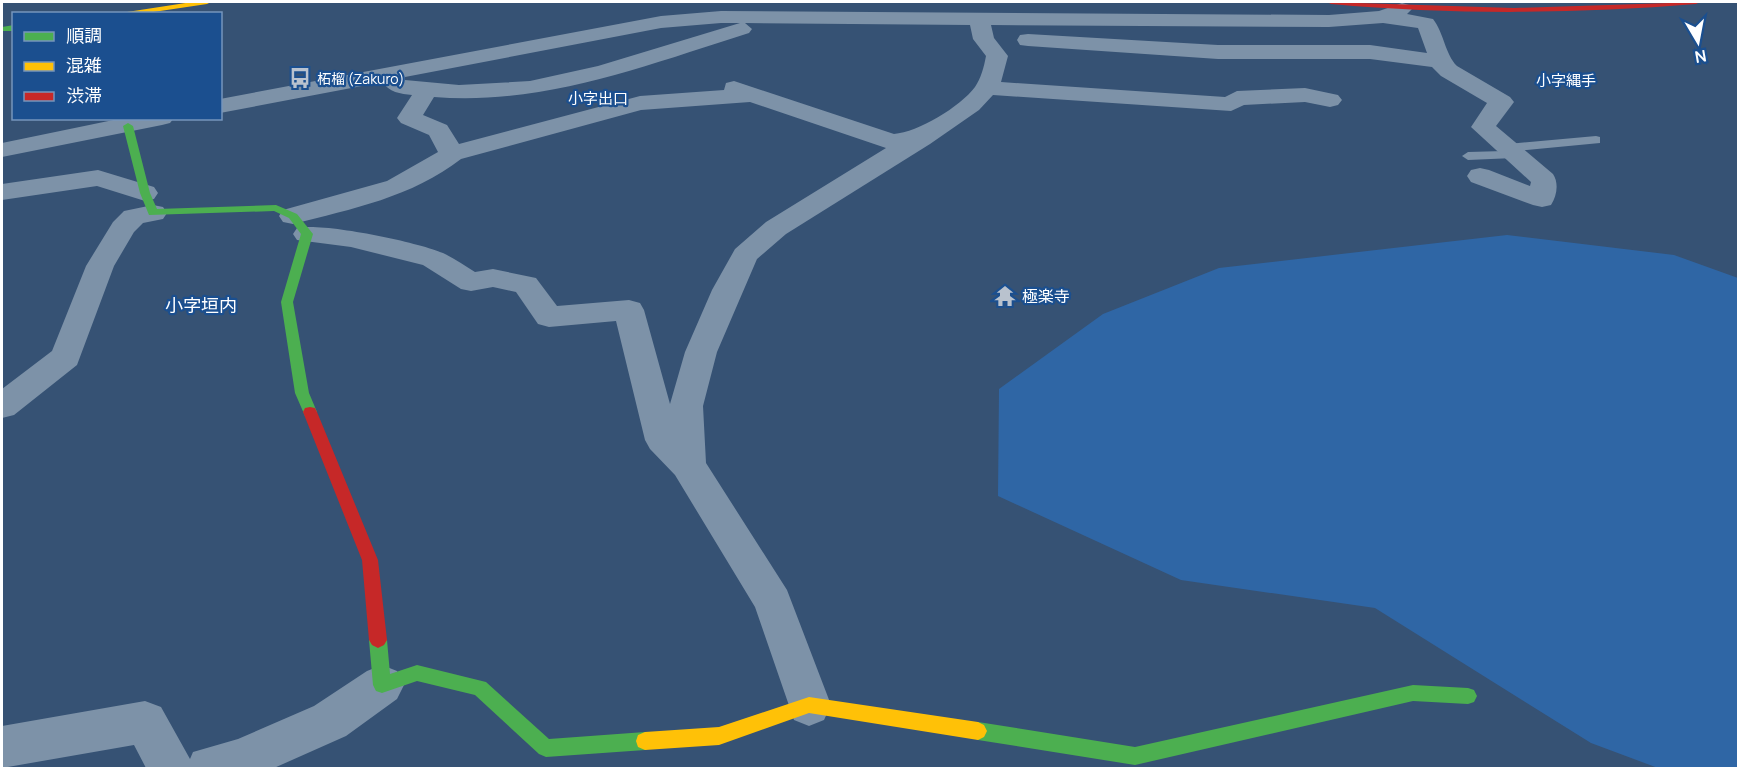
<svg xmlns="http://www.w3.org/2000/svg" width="1740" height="770" font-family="Manrope,'Noto Sans JP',sans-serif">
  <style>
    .green { fill: #2f66a5 }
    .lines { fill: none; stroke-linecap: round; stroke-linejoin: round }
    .lane { fill: #7d92a8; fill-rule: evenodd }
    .street { fill: #7d92a8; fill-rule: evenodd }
    .fast { fill: #4caf50; fill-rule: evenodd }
    .slow { fill: #ffc107; fill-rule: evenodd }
    .jam { fill: #c62828; fill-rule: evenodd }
    .labels { text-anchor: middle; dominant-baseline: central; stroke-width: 4.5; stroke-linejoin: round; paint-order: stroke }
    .far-poi-label { font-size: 14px; fill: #fff; stroke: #1b4f8f; text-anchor: start }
    .far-neighbourhood-label { font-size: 15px; fill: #fff; stroke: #1b4f8f }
    .poi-label { font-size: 16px; fill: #fff; stroke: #1b4f8f; text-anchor: start }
    .neighbourhood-label { font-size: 18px; fill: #fff; stroke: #1b4f8f }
  </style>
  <rect width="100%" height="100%" fill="#365274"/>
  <path class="green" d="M 1507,235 L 1674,255 L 1738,278 L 1738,768 L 1658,768 L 1591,743 L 1375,608 L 1181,580 L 998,496 L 999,389 L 1103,314 L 1219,268 Z"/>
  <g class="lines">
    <path class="lane" d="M 1596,136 L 1600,137 L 1600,143 L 1517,151 L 1520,154 L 1514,158 L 1468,160 L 1462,156 L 1468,152 L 1504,151 L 1502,148 L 1508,144 Z"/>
    <path class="street" d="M 1402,3 L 1409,5 L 1412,9 L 1407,14 L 1433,19 C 1444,33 1445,54 1457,66 L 1510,97 L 1514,102 L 1496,126 L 1553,174 C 1559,183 1557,196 1551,205 L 1542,207 L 1533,205 L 1471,182 L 1467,176 L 1471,170 L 1480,168 L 1489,170 L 1530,186 L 1531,182 L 1471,127 L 1487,103 L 1441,76 L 1432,67 L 1370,59 L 1218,59 L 1028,46 L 1020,45 L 1017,40 L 1020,35 L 1028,34 L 1218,45 L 1370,45 L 1427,53 L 1418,28 L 1383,23 L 1329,27 L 991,25 L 994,38 L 1008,56 L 1001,82 L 1225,97 L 1237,91 L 1305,88 L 1338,95 L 1342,100 L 1338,105 L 1330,107 L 1305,102 L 1244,105 L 1231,111 L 993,95 L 979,110 L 930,144 L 786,234 L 757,259 L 717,352 L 703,406 L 706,463 L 787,590 L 831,705 L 824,720 L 809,726 L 794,720 L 755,607 L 675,475 L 650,449 L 645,440 L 616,321 L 549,327 L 538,324 L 516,292 L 493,287 L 471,291 L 461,289 L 423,265 L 351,247 L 297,240 L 293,234 L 297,228 C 322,222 418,242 443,253 C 454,258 465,266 475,272 L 493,269 L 536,278 L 557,306 L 629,300 L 640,303 L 644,310 L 670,404 L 685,352 L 712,290 L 735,249 L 766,222 L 886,148 L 750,102 L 641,110 L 461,159 C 412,197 352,209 293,224 L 283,222 L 279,216 L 283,210 L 387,181 L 438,152 L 429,135 L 401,123 L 397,118 L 412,95 C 401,94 388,92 383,82 L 220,113 L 220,99 L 661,16 L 721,11 L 1329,15 L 1379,11 ZM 721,23 L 740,23 L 598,66 L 530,81 L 459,85 L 405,80 L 405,77 L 661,28 ZM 745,23 L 970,25 L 973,39 L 986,56 C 984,67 981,78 975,87 C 960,107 918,132 894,134 L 734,81 L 726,83 L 724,90 L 640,96 L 459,144 L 447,125 L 423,115 L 434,97 C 543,106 647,65 749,33 L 752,29 Z
      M 123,118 L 174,118 L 170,123 L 162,125 L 2,157 L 2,143 Z
      M 98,170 L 154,187 L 158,193 L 154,199 L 145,201 L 97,186 L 2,200 L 2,184 Z
      M 153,205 L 163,207 L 167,213 L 163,219 L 143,223 L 134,232 L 114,266 L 77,365 L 14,415 L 2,418 L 2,389 L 52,351 L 86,266 L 113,222 L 124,211 Z
      M 382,665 L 397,671 L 404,685 L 397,699 L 346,736 L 274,768 L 146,768 L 134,745 L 2,768 L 2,726 L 145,701 L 161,707 L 190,759 L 193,752 L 238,739 L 314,706 L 367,671 Z"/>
    <path class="fast" d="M 14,25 L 14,31 L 2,31 L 2,27 Z
      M 128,123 L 133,126 L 150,193 L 157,209 L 276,205 L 297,214 L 313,234 L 293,302 L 309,393 L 317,412 L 315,416 L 305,416 L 295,393 L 281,302 L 301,234 L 289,218 L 274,211 L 149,215 L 140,193 L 123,126 Z
      M 378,632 L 384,635 L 387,640 L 390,674 L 417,665 L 486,682 L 549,739 L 645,732 L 652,735 L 654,741 L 652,747 L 645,750 L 546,757 L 539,754 L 475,695 L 417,681 L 382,693 L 376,691 L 373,685 L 369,640 L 372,635 Z
      M 1413,685 L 1468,688 L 1474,690 L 1477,696 L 1474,702 L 1468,704 L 1413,701 L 1135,765 L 978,740 L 972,737 L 969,731 L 972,725 L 978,722 L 1135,747 Z"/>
    <path class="slow" d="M 192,2 L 211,2 L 207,4 L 140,14 L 114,14 Z
      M 809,697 L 978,722 L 984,725 L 987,731 L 984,737 L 978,740 L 809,713 L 719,745 L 645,750 L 638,747 L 636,741 L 638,735 L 645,732 L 719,727 Z"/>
    <path class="jam" d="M 1327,2 L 1514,8 L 1700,2 L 1696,4 C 1574,14 1453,15 1331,4 Z
      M 310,407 L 315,408 L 317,412 L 378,560 L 387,640 L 384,645 L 378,648 L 372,645 L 369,640 L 362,560 L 303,412 L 305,408 Z"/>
  </g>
  <defs>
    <symbol id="bus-bare" viewBox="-9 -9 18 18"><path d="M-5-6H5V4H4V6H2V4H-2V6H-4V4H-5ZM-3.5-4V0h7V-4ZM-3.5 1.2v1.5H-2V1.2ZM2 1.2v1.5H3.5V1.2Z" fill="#b9c2ce" stroke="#1b4f8f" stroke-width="2.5" paint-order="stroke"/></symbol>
    <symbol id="temple-bare" viewBox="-9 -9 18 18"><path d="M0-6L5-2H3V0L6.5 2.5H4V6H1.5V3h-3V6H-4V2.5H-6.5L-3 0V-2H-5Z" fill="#b9c2ce" stroke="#1b4f8f" stroke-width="2.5" paint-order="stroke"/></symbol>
  </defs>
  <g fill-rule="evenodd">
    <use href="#bus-bare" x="285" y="63" width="30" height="30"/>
    <use href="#temple-bare" x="990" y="281" width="30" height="30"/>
  </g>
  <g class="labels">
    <g class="far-poi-label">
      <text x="317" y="78">柘榴 (Zakuro)</text>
    </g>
    <g class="far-neighbourhood-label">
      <text x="1566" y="80">小字縄手</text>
      <text x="598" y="98">小字出口</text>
    </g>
    <g class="poi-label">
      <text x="1022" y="296">極楽寺</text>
    </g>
    <g class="neighbourhood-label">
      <text x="201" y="305">小字垣内</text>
    </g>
  </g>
  <rect width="1740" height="770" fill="none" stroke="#ffffff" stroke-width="6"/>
  <rect x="12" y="12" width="210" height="108" fill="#1b4f8f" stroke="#7695bc" stroke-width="1.5"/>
  <rect x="24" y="32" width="30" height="9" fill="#4caf50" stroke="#7695bc" stroke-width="1.5"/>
  <text x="66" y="42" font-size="18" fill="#ffffff">順調</text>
  <rect x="24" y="62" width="30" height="9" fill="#ffc107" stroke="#7695bc" stroke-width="1.5"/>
  <text x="66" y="72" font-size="18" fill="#ffffff">混雑</text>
  <rect x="24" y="92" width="30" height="9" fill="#c62828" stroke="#7695bc" stroke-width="1.5"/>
  <text x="66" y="102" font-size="18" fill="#ffffff">渋滞</text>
  <g transform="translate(1698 42) rotate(170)" stroke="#1b4f8f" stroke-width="4.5" paint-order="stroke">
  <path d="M0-4.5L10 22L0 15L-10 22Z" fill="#ffffff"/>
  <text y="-9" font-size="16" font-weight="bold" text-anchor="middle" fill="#ffffff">N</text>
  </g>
</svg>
